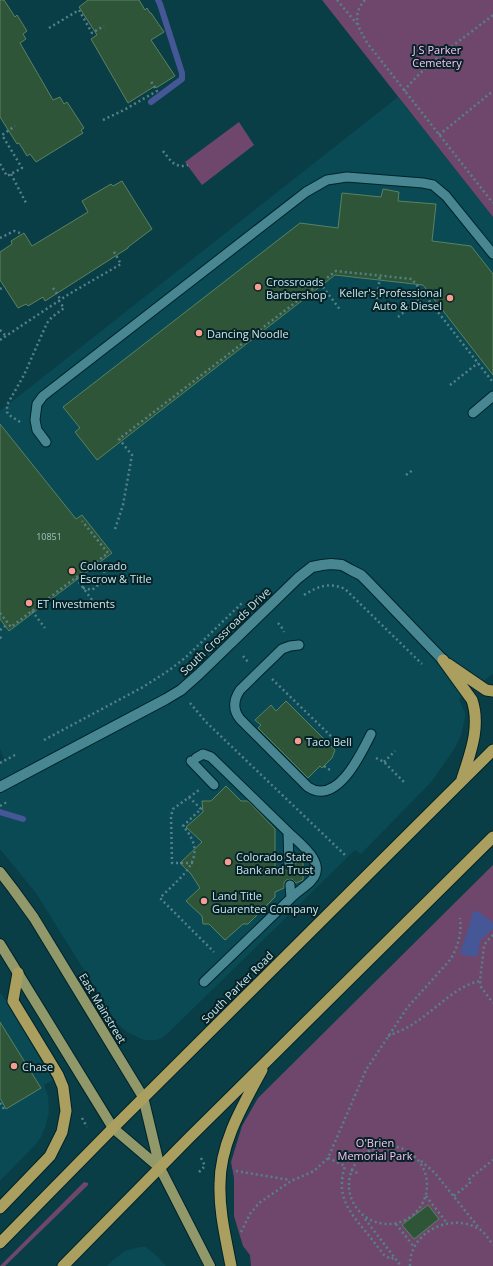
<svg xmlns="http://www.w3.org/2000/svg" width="493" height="1266" font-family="'Open Sans',sans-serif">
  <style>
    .built { fill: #094a54 }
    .green { fill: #70476c }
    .water { fill: #455797 }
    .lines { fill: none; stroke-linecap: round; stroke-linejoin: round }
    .stream { stroke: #455797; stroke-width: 6 }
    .building { fill: #2e5537; stroke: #5a8262 }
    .service-casing { stroke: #012329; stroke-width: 11 }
    .minor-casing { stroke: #012329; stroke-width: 12 }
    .primary-casing { stroke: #012329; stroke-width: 12 }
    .trunk-casing { stroke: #012329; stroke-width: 13 }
    .path { stroke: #558188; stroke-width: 2.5; stroke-dasharray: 2 3; stroke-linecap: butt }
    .service { stroke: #488792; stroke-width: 9 }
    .minor { stroke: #488792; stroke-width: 10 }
    .primary { stroke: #91996b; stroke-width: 10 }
    .trunk { stroke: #aa9f5e; stroke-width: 11 }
    .poi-dot { fill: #f59d8e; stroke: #072227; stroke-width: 1.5 }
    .labels { text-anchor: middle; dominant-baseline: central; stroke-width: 4; stroke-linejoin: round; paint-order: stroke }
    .number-label { font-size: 9px; fill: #a2c2c0 }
    .park-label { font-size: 11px; fill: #f8c5f2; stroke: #072227 }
    .poi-label { font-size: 11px; fill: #c8e7ed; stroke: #072227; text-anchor: start }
    .street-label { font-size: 11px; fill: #c8e7ed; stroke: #072227 }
  </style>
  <rect width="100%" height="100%" fill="#0a3e46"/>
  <path class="built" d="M 398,97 L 493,217 L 493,674 L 459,699 L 465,713 L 465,718 L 461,735 L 455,748 L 432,781 L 361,854 L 355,850 L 167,1034 L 162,1038 L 156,1040 L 144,1040 L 127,1032 L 117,1023 L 36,893 L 0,849 L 0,761 L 4,759 L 0,749 L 0,411 Z
    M 0,993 L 3,996 L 53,1080 L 44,1085 L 48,1096 L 49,1112 L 46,1125 L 41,1137 L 36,1144 L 0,1181 Z
    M 140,1247 L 146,1247 L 158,1257 L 166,1266 L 107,1266 L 113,1260 L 125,1251 Z"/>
  <path class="green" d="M 322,0 L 493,0 L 493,217 Z
    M 239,122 L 254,145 L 202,185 L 185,162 Z
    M 493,865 L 493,1266 L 251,1266 L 250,1255 L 243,1246 L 234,1216 L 234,1178 L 231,1162 L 242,1126 L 258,1098 Z
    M 84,1182 L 88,1183 L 88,1185 L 5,1266 L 0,1266 Z"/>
  <path class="water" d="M 474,911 L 479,912 L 493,923 L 493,929 L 480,941 L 478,956 L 467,956 L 460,953 L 471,920 L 471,916 Z"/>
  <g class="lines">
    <path class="stream" d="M 151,102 L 182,79 L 182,73 L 160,4 L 158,0
      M 0,812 L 23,819"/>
  </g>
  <path class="building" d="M 0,0 L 4,0 L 15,17 L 17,15 L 27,31 L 23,34 L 26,39 L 20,43 L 53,100 L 60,97 L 64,104 L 67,102 L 84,128 L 81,130 L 83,133 L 36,162 L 30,154 L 27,156 L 19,143 L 17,144 L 0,117 Z
    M 88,0 L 139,0 L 145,10 L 147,8 L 150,13 L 151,13 L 164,32 L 151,40 L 175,76 L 156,88 L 155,86 L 128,103 L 91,39 L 97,35 L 79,7 Z
    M 122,181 L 152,229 L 128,247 L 128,248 L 45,301 L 43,297 L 28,306 L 26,304 L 18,308 L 0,280 L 0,252 L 12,244 L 11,241 L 24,233 L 32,246 L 88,212 L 82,201 L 111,184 L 113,186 Z
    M 383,189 L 399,192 L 398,201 L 436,204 L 432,241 L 471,246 L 493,274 L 493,375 L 423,285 L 335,275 L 97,460 L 75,432 L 80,428 L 63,407 L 300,223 L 338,228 L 342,193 L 381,197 Z
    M 0,424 L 76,519 L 82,515 L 112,553 L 9,631 L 0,619 Z
    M 286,701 L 335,750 L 332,758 L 322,768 L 320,766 L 308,778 L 258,728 L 261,725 L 255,720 L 271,705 L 276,711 Z
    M 226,786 L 241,801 L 248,801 L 275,829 L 275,868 L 283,866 L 286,870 L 290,871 L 294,868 L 295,863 L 303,861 L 303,880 L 296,883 L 292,879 L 286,880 L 284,883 L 284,888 L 275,892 L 275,897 L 248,924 L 243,924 L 225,940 L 209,924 L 203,924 L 202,916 L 186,901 L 200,888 L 191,874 L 180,863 L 202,842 L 186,827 L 203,812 L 202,801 L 211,801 Z
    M 0,1022 L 41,1088 L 6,1109 L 0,1098 Z
    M 428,1205 L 439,1219 L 414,1239 L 402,1225 Z"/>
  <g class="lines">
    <defs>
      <path id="service" d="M 473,413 L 493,396
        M 46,442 L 37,430 L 35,420 L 37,404 L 43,396 L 306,192 L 327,180 L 347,177 L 423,183 L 433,185 L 446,196 L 493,254
        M 299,645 L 290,646 L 282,649 L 240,690 C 234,699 232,709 240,719 L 308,787 C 337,806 361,754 371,734
        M 196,758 L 203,754 L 211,757 L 288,832 L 289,865
        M 191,761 L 214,785
        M 288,832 C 300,844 328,863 311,881 C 305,887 297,892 291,898
        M 204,982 L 291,898 L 290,885"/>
      <path id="minor" d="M 0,787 L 166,699 L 181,690 L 199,674 L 298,578 L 312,567 L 322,565 L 331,564 L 342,565 L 351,570 L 361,575 L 369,583 L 443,660"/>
      <path id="primary" d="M 0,872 L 13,889 L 34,918 L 143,1097 L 160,1168 L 210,1266
        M 0,944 L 113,1128 L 160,1168"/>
      <path id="trunk" d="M 443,660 L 472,700 C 481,727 470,754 462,779
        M 448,664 L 486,690 L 493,691
        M 0,1208 L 50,1156 L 62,1132 L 66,1111 L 63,1087 L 58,1075 L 13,1001 L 18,973
        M 0,1243 L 113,1128 L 493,750
        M 63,1266 L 189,1138 L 493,837
        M 231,1266 C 226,1239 219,1212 220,1184 C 220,1143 243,1105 262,1070"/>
    </defs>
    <use href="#service" class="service-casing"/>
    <use href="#minor" class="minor-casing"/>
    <use href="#primary" class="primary-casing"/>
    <use href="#trunk" class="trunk-casing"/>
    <path class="path" d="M 337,0 L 357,24
      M 365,0 C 351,16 358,28 368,44 L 493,203
      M 49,28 L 79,10 L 92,33 L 104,26
      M 404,91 C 428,61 463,39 493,15
      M 103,120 L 124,110 L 157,91 L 150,80
      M 439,135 L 493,91
      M 163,151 C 170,160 175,169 188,165
      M 0,164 L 7,176 L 22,168 L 2,135 L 15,126
      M 11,174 L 26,203
      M 0,238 L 14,231 L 20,233
      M 320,283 L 341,311
      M 53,288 L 61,300
      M 0,289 L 4,287
      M 376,309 L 380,275
      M 398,317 L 425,295
      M 0,330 L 6,336
      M 0,340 L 69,294 L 121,264 L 114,252
      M 450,385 L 478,363
      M 20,422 L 9,415 L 7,412 L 7,405 L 24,375 L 47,323 L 52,317 L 64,308 L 59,301
      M 406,475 L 413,470
      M 115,529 L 123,505 L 132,455 L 119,439 L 336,271 L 412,279 L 492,381
      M 76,578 L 95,604
      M 83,588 L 92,590 L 108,577 L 97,562
      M 304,595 C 318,586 330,582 345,589 L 422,664
      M 32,611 L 45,628
      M 0,613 L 11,627 L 108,553 L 82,521
      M 278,623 L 282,628 L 284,632
      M 0,630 L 8,624
      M 0,637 L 2,639 L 0,640
      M 243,656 L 248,662
      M 272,679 L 337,742 L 348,747
      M 190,703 L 206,722 L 345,855
      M 44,740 L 143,687 L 168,671 L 185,658 L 243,602
      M 376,758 L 384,762 L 405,783
      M 384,762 L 395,751
      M 0,763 L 15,755
      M 324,766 L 330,770
      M 189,797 L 201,809 L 183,826 C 211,858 182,875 160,898 L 214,952
      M 0,806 L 7,802
      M 193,863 L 172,863 L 171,816 L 173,809 L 199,790
      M 493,935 L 486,942 L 484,946 L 480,981 L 481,987 L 493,1003
      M 388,1036 C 398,1032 408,1028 416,1022 C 435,1010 457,985 480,981
      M 0,1103 L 4,1109
      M 82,1118 L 87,1127
      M349 1185a39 39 0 1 1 78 0a39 39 0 1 1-78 0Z
      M 201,1158 L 205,1166
      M 328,1158 L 345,1166 C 337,1192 345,1206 361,1226 C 369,1235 376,1245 384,1255 L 391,1259 L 395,1257
      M 421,1161 L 435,1173 L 479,1228
      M 351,1170 L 360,1174
      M 236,1171 L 290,1180
      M 199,1172 L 205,1166
      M 426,1196 L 447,1223
      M 454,1196 L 470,1183 L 468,1180 L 493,1160
      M 365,1219 L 401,1266
      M 396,1224 L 414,1247
      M 241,1232 L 250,1214 L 259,1203 L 291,1181 L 314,1171 L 328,1158 L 366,1070 L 407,1008 L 450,960 C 458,947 462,933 460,918
      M 410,1266 C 409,1232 451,1212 479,1229 C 485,1232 489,1240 493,1245"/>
    <use href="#service" class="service"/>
    <use href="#minor" class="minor"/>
    <use href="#primary" class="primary"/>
    <use href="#trunk" class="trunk"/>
  </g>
  <g class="poi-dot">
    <circle cx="258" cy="287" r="4"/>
    <circle cx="450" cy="298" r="4"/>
    <circle cx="199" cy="333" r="4"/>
    <circle cx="72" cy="571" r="4"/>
    <circle cx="29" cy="603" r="4"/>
    <circle cx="298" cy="741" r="4"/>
    <circle cx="228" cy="862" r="4"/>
    <circle cx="204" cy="901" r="4"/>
    <circle cx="14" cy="1066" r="4"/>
  </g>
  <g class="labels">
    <g class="number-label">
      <text x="49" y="536">10851</text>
    </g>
    <g class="park-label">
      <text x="437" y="49">J S Parker<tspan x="437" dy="13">Cemetery</tspan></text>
      <text x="375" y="1142">O'Brien<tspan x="375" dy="13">Memorial Park</tspan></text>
    </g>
    <g class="poi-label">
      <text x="266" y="281">Crossroads<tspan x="266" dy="13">Barbershop</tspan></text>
      <text x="442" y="292" text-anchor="end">Keller's Professional<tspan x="442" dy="13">Auto &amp; Diesel</tspan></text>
      <text x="207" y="333">Dancing Noodle</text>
      <text x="80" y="565">Colorado<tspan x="80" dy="13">Escrow &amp; Title</tspan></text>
      <text x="37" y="603">ET Investments</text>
      <text x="306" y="741">Taco Bell</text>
      <text x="236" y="856">Colorado State<tspan x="236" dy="13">Bank and Trust</tspan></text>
      <text x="212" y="895">Land Title<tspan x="212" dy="13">Guarentee Company</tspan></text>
      <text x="22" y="1066">Chase</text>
    </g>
    <g class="street-label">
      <text transform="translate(225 631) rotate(-44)">South Crossroads Drive</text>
      <text transform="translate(237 987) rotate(-45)">South Parker Road</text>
      <text transform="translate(103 1008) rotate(59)">East Mainstreet</text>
    </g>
  </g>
</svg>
